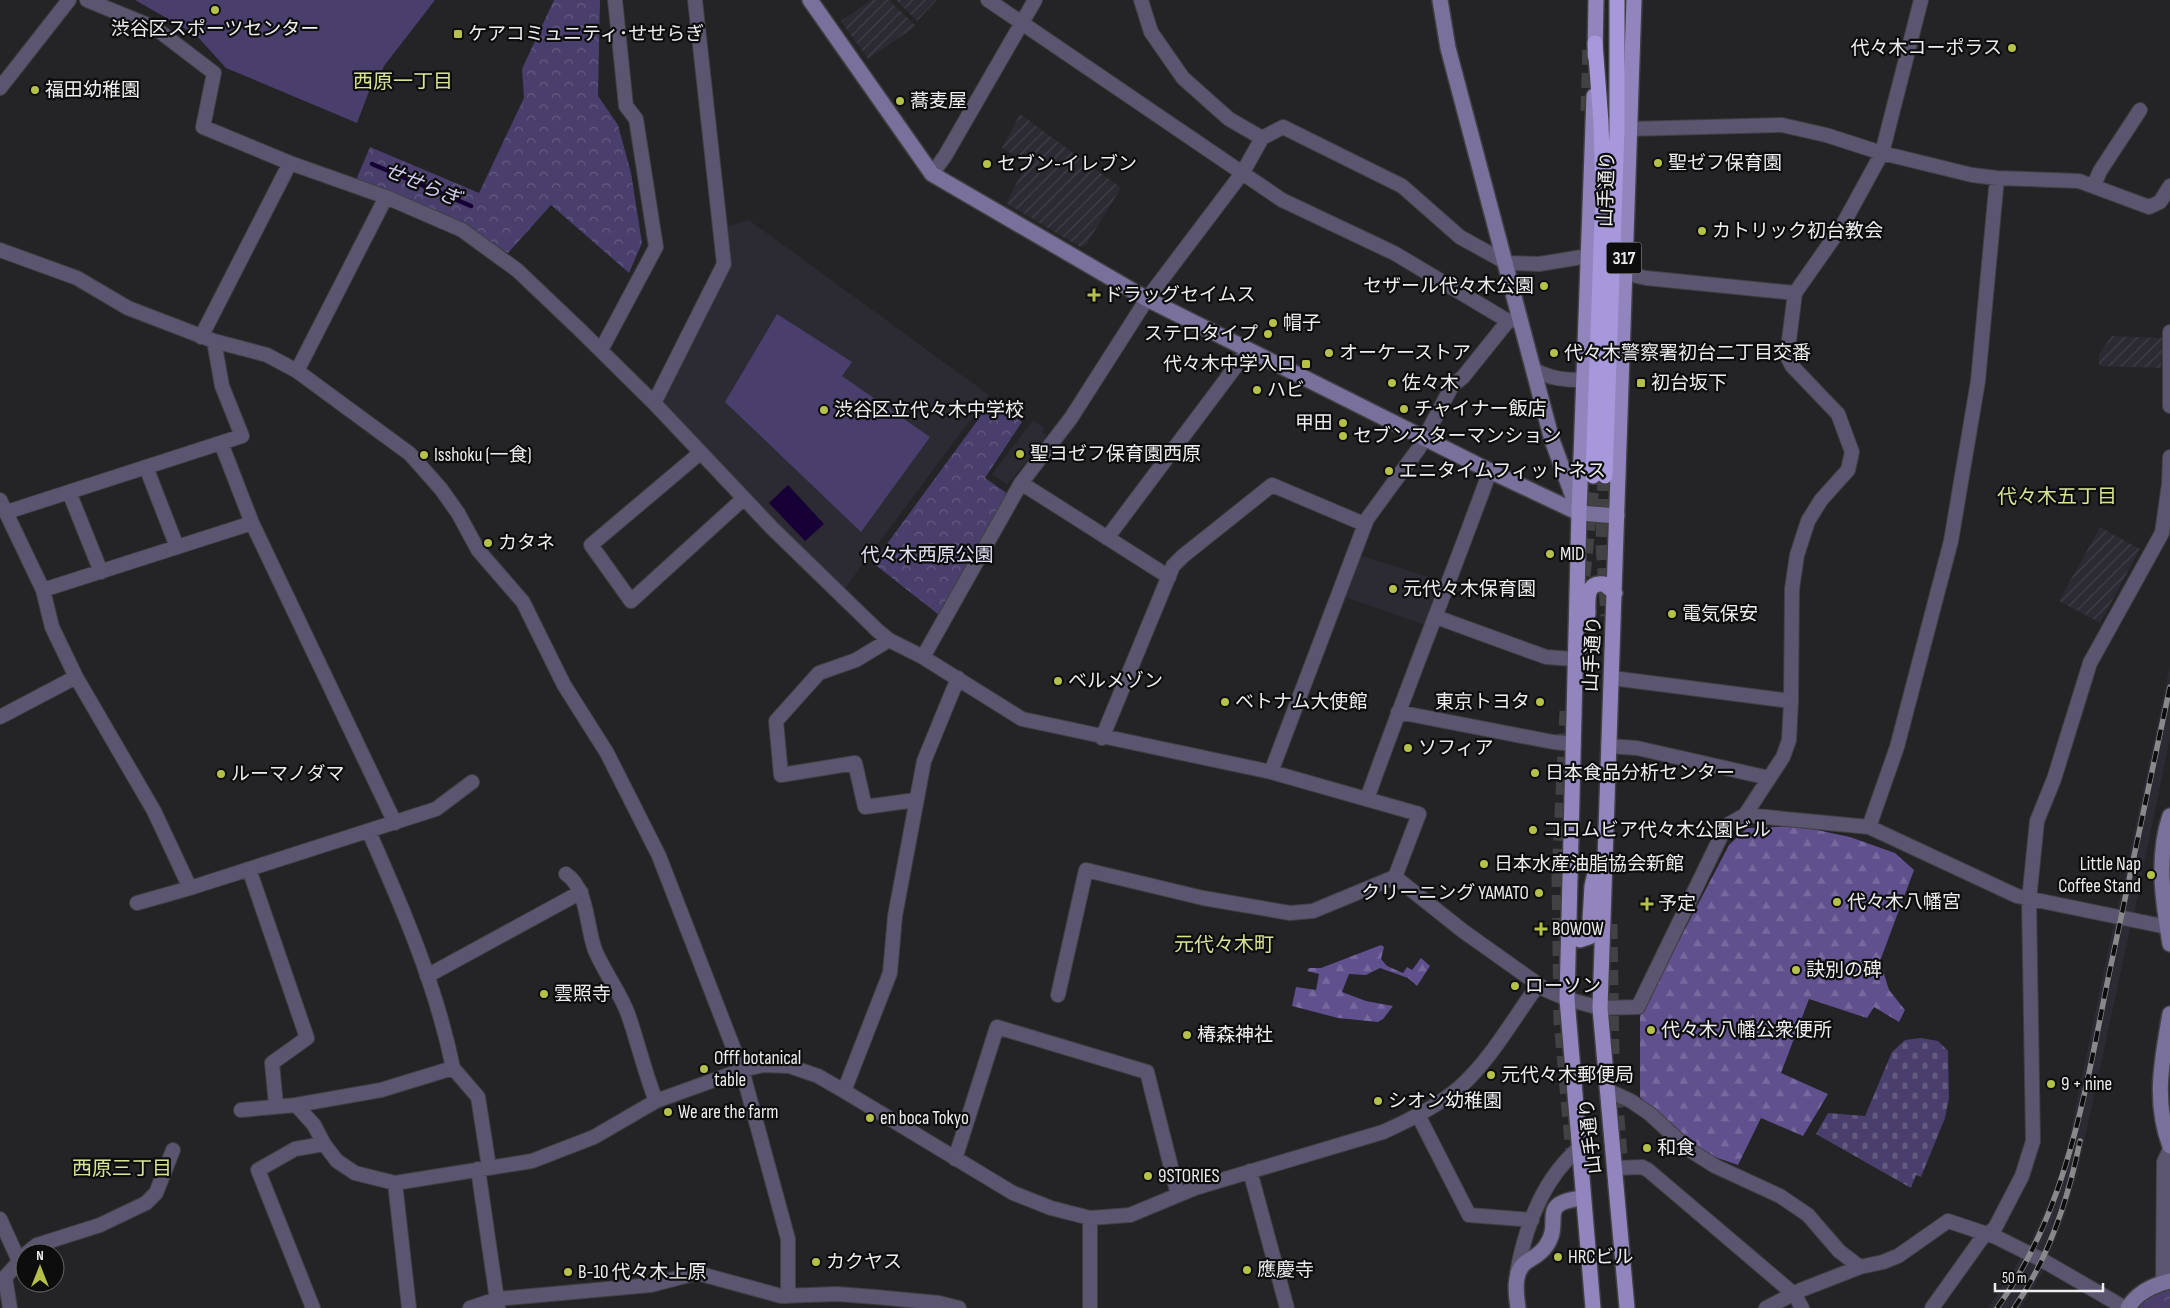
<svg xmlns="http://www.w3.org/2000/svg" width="2170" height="1308" font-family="'Sofia Sans Condensed','Noto Sans JP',sans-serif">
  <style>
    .built { fill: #2c2a33 }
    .industrial { fill: url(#industrial-furrows) }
    .grass { fill: #4a3f6c }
    .forest { fill: url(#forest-firs) }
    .cemetery { fill: url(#cemetery-stones) }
    .park { fill: url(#park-crowns) }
    .water { fill: #160036 }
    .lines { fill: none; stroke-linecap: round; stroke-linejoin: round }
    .stream { stroke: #160036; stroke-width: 4.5 }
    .highway-tunnel { stroke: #424144; stroke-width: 15; stroke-dasharray: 15 8; stroke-linecap: butt }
    .street-casing { stroke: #403f42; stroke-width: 16 }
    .secondary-casing { stroke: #403f42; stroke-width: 18 }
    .primary-casing { stroke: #403f42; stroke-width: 18 }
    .highway-casing { stroke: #403f42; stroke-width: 18 }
    .street { stroke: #5b5570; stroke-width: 14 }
    .secondary { stroke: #7a709c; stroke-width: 15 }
    .primary { stroke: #9285bd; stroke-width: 15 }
    .highway { stroke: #a798dc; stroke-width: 15 }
    .rail-casing { stroke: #89888a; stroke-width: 5.5 }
    .rail { stroke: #0d0d0e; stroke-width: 4; stroke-dasharray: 11; stroke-linecap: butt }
    .poi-dot { fill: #b6c149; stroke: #0d0d0e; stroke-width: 2 }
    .labels { text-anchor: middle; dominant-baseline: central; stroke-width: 4.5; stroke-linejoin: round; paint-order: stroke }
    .shield { fill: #0d0d0e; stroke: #aaa9ab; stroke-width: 1 }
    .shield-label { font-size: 18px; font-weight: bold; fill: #edecee }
    .poi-label { font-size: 19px; fill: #edecee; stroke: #0d0d0e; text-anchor: start }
    .street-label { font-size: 19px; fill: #edecee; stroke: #0d0d0e }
    .park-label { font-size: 19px; fill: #e5e1f4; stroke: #0d0d0e }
    .neighbourhood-label { font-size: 20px; fill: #d9e395; stroke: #0d0d0e }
    .water-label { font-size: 20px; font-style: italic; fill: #d4cdf2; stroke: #0d0d0e }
  </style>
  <defs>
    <pattern id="industrial-furrows" width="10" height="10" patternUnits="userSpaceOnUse" patternTransform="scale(1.25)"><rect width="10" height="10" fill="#2c2a33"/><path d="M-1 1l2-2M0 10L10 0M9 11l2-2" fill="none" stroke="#413f47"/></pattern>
    <pattern id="forest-firs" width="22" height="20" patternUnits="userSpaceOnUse" patternTransform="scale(1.25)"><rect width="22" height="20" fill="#60508e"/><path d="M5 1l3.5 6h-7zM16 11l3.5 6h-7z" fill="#77699e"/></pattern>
    <pattern id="cemetery-stones" width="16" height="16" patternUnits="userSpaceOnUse" patternTransform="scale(1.25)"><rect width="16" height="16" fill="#4a3f6c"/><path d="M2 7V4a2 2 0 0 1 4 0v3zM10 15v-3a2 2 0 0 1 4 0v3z" fill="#645b81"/></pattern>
    <pattern id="park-crowns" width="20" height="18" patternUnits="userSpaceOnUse" patternTransform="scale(1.25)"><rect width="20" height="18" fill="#4a3f6c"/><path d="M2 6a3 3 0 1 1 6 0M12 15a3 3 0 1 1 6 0" fill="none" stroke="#645b81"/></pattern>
  </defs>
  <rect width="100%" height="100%" fill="#242326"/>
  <path class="built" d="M 749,220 L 989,395 L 843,591 L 808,558 L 663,401 L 730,269 L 728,226 Z
    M 1033,420 L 1045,429 L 1042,432 L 1047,436 L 1007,485 L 992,474 Z
    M 1359,555 L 1442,581 L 1425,625 L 1345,597 Z
    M 2170,665 L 2170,738 L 2134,914 L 2117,911 Z
    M 2114,922 L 2131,925 L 2077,1175 L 2064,1218 L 2048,1257 L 2028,1247 L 2054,1191 L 2067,1148 Z
    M 2022,1256 L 2045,1268 L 2021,1308 L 1988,1308 Z"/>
  <path class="industrial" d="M 871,0 L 889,0 L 916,26 L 868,59 L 841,21 Z
    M 896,0 L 937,0 L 917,21 Z
    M 1020,114 L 1121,188 L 1086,245 L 1080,247 L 1006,203 L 1027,163 L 1002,148 Z
    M 2112,336 L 2163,338 L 2161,368 L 2099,366 L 2099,354 Z
    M 2100,527 L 2140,549 L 2100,623 L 2059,601 Z"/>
  <path class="grass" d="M 135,0 L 435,0 L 384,66 L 376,84 L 371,86 L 357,123 L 226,68 L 196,35 Z
    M 777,314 L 852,362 L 842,376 L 930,437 L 861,532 L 725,402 Z"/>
  <path class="forest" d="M 1798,826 L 1850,837 L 1895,853 L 1914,870 L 1880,961 L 1889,990 L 1905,1010 L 1899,1022 L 1874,1007 L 1867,1018 L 1809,999 L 1781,1073 L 1828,1094 L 1803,1136 L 1761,1118 L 1738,1165 L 1706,1154 L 1680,1134 L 1640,1097 L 1640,1015 L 1729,845 L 1747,828 Z
    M 1381,945 L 1384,947 L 1381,959 L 1387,966 L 1403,973 L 1407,967 L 1412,970 L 1421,958 L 1430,966 L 1417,986 L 1408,978 L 1380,968 L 1366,975 L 1349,974 L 1342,992 L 1366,1001 L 1393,1006 L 1383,1019 L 1378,1022 L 1338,1018 L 1292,1006 L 1296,987 L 1316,990 L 1319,974 L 1307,971 L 1309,968 L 1321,968 Z"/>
  <path class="cemetery" d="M 1921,1038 L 1938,1041 L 1948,1051 L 1949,1098 L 1945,1118 L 1921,1177 L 1916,1175 L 1911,1188 L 1816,1134 L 1828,1113 L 1865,1116 L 1892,1052 L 1905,1040 Z"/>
  <path class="park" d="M 554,0 L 600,0 L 598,96 L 618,125 L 631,173 L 642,243 L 629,273 L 551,205 L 508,253 L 437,211 L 356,180 L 370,147 L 479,193 L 524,98 L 522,69 Z
    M 991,402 L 1022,422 L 985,478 L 1008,494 L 939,615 L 873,563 Z
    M 2170,1288 L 2170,1308 L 2137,1308 C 2145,1296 2157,1292 2170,1288 Z"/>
  <path class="water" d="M 788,485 L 824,524 L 805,541 L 769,503 Z"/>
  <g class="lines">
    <path class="stream" d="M 372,164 L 471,206"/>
    <path class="highway-tunnel" d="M 1588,111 L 1590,44
      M 1605,476 L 1603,544 L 1608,616
      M 1583,576 L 1593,476
      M 1567,711 L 1559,876 L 1561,1022 L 1574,1165
      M 1610,924 L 1612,1060
      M 1615,1093 L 1620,1155"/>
    <defs>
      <path id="street" d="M 87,0 L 155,28 L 214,73 L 203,127 L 290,163 L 386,197 L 462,230 L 499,257 L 517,270 L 579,329 L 654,403 L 772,528 L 878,631 L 889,640 L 921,656 L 1022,719 L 1271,772 L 1419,814 L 1395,877 L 1463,931 L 1546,990 L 1567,999 L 1600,1008 L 1638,1007 L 1723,832 L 1729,824 L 1745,815 L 1783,757 L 1789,740 L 1791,701 L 1792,589 L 1797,555 L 1808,521 L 1821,500 L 1848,470 L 1852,452 L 1838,414 L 1792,366 L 1787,356 L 1795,293 L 1842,226 L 1882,153 L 1921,0
        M 988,0 L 1282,200 L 1394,253 L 1508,321
        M 1141,0 L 1151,32 L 1183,78 L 1229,119 L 1262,138
        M 0,88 L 69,0
        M 1629,129 L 1782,125 L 1826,135 L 1882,153 L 1972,175 L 1997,178 L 2079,181 L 2149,207 L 2160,202 L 2170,186
        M 932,174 L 945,156 L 1035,0
        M 2094,185 L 2100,171 L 2140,110
        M 0,250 L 77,278 L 128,308 L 214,341 L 267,355 L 297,371 L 410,454 L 441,489 L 458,513 L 478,550 L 523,602 L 564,685 L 607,753 L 659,856 L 742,1070 L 788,1239 L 788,1296
        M 1624,273 L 1646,278 L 1795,293
        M 2170,332 L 2170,406
        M 201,337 L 290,163
        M 601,350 L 656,247 L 636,119 L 626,106 L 615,0
        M 1533,369 C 1550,379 1565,380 1584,380
        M 297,371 L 386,197
        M 654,403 L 724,264 L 695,0
        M 221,443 L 252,523 L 395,823
        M 700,453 L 591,545 L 631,601 L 743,499
        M 146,467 L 177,547
        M 1021,483 L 1169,577
        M 69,492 L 101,572
        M 0,500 L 43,590 L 52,627 L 76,677 L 154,811 L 190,888
        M 7,512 L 242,436 L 222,386 L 214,341
        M 1107,538 L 1248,350
        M 43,590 L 252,523
        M 1436,617 L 1546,657 L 1587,660
        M 889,640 L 856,660 L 819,673 L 776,721 L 781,775 L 855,763 L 865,807 L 915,800
        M 923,657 L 1021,483 L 1071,418 L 1147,299 L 1243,172 L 1262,138 L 1283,127 L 1402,186 L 1460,237 L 1507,263 L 1539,264 L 1588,256
        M 1612,678 L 1791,701
        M 1398,712 L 1553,742 L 1574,744
        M 0,717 L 76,677
        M 1102,738 L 1173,566 L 1183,556 L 1272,485 L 1364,524
        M 1608,746 L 1637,748 L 1769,778
        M 1271,772 L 1367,519 L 1419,448 L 1452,386 L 1463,377 L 1508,321 L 1517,320
        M 1367,799 C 1406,689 1450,581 1490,471
        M 1745,815 L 1869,827 L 2017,896 L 2167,927
        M 1869,827 L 1897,747 L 1951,541 L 1978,381 L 1997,178
        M 369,832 C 403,909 436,985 453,1068
        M 249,869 L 307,1038 L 272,1063 L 276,1105
        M 566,874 C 588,889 586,926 595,950 C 604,972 620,992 628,1014 C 638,1043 645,1073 656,1101
        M 137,903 L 190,888 L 436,809 L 472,782
        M 427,976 L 581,892
        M 1058,995 L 1086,870 L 1203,898 L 1290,913 L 1313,911 L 1395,877
        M 1607,1090 L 1631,1101 L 1650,1114 L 1688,1149 L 1715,1166 L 1780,1196 L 1808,1215 L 1839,1251 L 1860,1267
        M 844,1091 L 890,973 L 895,916 L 924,761 L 958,678
        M 296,1105 L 381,1090 L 453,1068 L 478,1097 L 489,1167
        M 241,1110 L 296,1105 L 314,1125 L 324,1144 L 337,1161 L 355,1173 L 395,1183 L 532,1161 L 594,1137 L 656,1101 L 742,1070 L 763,1065 L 789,1066 L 818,1076 L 844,1091 L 1013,1193 L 1051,1208 L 1090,1218 L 1130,1215 L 1195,1188 L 1383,1132 C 1410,1120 1438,1106 1460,1087 C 1492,1058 1513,1019 1538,985
        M 1418,1115 L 1469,1215 L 1532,1220
        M 955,1159 L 997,1027 L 1147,1072 L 1178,1195
        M 1615,1168 L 1642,1167 L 1648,1170 L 1795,1295 L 1802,1308
        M 478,1169 L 498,1307
        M 1250,1171 L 1287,1308
        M 395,1183 L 409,1308
        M 1090,1218 L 1090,1308
        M 0,1219 L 19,1261
        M 27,1253 L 37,1245 L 100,1225 L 146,1203 L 156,1193 L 173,1150
        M 1517,1273 C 1525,1228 1543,1179 1579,1148
        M 5,1277 L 10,1308
        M 0,1283 L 24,1256
        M 2163,1283 L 2164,1162 L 2170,1149
        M 313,1308 L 258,1170 L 295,1149 L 324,1144
        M 470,1308 L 497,1299 L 651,1285 L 697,1273 L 781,1296 L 837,1294 L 876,1297 L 939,1303 L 959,1308
        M 1766,1308 L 1801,1290 L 1860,1267 L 1883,1262 L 1898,1256 L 1948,1221 L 1996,1237 L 2042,1260 L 2125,1308
        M 1932,1308 L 1982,1238 L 1995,1228 L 2022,1176 L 2033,1141 L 2029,900 L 2037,821 L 2054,779 L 2090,663 L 2162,533 L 2169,484 L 2170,457"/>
      <path id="secondary" d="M 810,0 L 932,174 L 1147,299 L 1490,471 L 1579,513 L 1617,516
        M 1440,0 L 1448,48 L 1552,440 L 1579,513
        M 2170,816 C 2156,857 2163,902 2170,944
        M 2170,1014 C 2162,1060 2153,1101 2170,1146
        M 1518,1308 C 1516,1294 1513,1273 1525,1263 C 1532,1258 1541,1254 1546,1246 C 1564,1221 1535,1203 1583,1198
        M 2128,1308 C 2137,1292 2153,1285 2170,1281"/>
      <path id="primary" d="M 1595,56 L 1596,0
        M 1588,614 C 1588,601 1585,582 1604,584 L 1615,593
        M 1568,930 L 1580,940 L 1589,937 L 1592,886 L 1597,865
        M 1593,1308 L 1567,999 L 1579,513 L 1594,96
        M 1627,1308 L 1600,1008 L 1634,0"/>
      <path id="highway" d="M 1593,476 L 1603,191 L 1601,122 L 1595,43
        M 1605,476 L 1617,129 L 1617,0"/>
    </defs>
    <use href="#street" class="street-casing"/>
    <use href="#secondary" class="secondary-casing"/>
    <use href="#primary" class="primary-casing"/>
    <use href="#highway" class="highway-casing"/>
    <use href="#street" class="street"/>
    <use href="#secondary" class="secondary"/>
    <use href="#primary" class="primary"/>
    <use href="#highway" class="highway"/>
    <defs>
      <path id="rail" d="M 1997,1308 C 2067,1212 2085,1092 2108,979 C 2129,881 2149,784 2170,687
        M 2014,1308 C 2049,1258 2068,1200 2080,1141"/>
    </defs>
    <use href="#rail" class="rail-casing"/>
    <use href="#rail" class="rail"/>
  </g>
  <g class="poi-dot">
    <circle cx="215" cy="10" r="5"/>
    <rect x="453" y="29" width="10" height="10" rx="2.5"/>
    <circle cx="2012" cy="48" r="5"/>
    <circle cx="35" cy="90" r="5"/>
    <circle cx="900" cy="101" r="5"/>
    <circle cx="1658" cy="163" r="5"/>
    <circle cx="987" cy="164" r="5"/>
    <circle cx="1702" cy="231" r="5"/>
    <circle cx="1544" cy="286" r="5"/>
    <path d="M1091.5 287.5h5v5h5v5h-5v5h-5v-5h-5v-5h5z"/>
    <circle cx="1273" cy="323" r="5"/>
    <circle cx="1268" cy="334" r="5"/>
    <circle cx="1329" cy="353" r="5"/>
    <circle cx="1554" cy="353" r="5"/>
    <rect x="1301" y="359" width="10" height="10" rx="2.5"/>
    <circle cx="1392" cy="383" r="5"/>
    <rect x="1636" y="378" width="10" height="10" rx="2.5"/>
    <circle cx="1257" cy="390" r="5"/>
    <circle cx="1404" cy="409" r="5"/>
    <circle cx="824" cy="410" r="5"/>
    <circle cx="1343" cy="423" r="5"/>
    <circle cx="1343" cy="436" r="5"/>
    <circle cx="1020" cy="454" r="5"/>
    <circle cx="424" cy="455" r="5"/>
    <circle cx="1389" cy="471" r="5"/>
    <circle cx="488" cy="543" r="5"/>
    <circle cx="1550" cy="554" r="5"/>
    <circle cx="1393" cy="589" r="5"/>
    <circle cx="1672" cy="614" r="5"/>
    <circle cx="1058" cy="681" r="5"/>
    <circle cx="1225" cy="702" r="5"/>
    <circle cx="1540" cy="702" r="5"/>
    <circle cx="1408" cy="748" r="5"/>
    <circle cx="1535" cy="773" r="5"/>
    <circle cx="221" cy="774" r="5"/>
    <circle cx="1533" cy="830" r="5"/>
    <circle cx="1484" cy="864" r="5"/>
    <circle cx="2151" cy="875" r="5"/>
    <circle cx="1539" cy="893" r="5"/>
    <circle cx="1837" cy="902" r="5"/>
    <path d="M1644.5 896.5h5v5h5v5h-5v5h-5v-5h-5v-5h5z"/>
    <path d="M1538.5 921.5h5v5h5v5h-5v5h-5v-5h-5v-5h5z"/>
    <circle cx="1796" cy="970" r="5"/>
    <circle cx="1515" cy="986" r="5"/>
    <circle cx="544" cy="994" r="5"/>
    <circle cx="1651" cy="1030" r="5"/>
    <circle cx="1187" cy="1035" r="5"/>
    <circle cx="704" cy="1069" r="5"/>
    <circle cx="1491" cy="1075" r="5"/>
    <circle cx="2051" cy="1084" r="5"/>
    <circle cx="1378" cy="1101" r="5"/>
    <circle cx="668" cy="1112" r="5"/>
    <circle cx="870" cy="1118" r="5"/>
    <circle cx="1647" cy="1148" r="5"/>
    <circle cx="1148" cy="1176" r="5"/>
    <circle cx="1558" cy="1257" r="5"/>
    <circle cx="816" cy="1262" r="5"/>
    <circle cx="1247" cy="1270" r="5"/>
    <circle cx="568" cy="1272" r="5"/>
  </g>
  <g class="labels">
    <rect class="shield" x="1606.5" y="242.5" width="35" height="31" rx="4"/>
    <g class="shield-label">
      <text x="1624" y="258">317</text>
    </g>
    <g class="poi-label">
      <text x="215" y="29" text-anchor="middle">渋谷区スポーツセンター</text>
      <text x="468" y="34">ケアコミュニティ･せせらぎ</text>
      <text x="2002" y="48" text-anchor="end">代々木コーポラス</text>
      <text x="45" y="90">福田幼稚園</text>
      <text x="910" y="101">蕎麦屋</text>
      <text x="1668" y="163">聖ゼフ保育園</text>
      <text x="997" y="164">セブン-イレブン</text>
      <text x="1712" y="231">カトリック初台教会</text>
      <text x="1534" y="286" text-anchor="end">セザール代々木公園</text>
      <text x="1104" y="295">ドラッグセイムス</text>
      <text x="1283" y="323">帽子</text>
      <text x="1258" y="334" text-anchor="end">ステロタイプ</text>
      <text x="1339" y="353">オーケーストア</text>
      <text x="1564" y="353">代々木警察署初台二丁目交番</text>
      <text x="1296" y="364" text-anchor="end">代々木中学入口</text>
      <text x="1402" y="383">佐々木</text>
      <text x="1651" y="383">初台坂下</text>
      <text x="1267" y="390">ハビ</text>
      <text x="1414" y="409">チャイナー飯店</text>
      <text x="834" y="410">渋谷区立代々木中学校</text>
      <text x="1333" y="423" text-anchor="end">甲田</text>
      <text x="1353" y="436">セブンスターマンション</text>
      <text x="1030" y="454">聖ヨゼフ保育園西原</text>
      <text x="434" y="455">Isshoku (一食)</text>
      <text x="1399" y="471">エニタイムフィットネス</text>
      <text x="498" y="543">カタネ</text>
      <text x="1560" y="554">MID</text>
      <text x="1403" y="589">元代々木保育園</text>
      <text x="1682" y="614">電気保安</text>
      <text x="1068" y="681">ベルメゾン</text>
      <text x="1235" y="702">ベトナム大使館</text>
      <text x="1530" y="702" text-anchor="end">東京トヨタ</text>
      <text x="1418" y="748">ソフィア</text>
      <text x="1545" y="773">日本食品分析センター</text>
      <text x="231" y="774">ルーマノダマ</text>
      <text x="1543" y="830">コロムビア代々木公園ビル</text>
      <text x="1494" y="864">日本水産油脂協会新館</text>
      <text x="2141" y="864" text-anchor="end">Little Nap<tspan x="2141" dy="22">Coffee Stand</tspan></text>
      <text x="1529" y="893" text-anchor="end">クリーニング YAMATO</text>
      <text x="1847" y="902">代々木八幡宮</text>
      <text x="1658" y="904">予定</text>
      <text x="1552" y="929">BOWOW</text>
      <text x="1806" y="970">訣別の碑</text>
      <text x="1525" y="986">ローソン</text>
      <text x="554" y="994">雲照寺</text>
      <text x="1661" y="1030">代々木八幡公衆便所</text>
      <text x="1197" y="1035">椿森神社</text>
      <text x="714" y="1058">Offf botanical<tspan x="714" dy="22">table</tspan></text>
      <text x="1501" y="1075">元代々木郵便局</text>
      <text x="2061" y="1084">9 + nine</text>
      <text x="1388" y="1101">シオン幼稚園</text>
      <text x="678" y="1112">We are the farm</text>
      <text x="880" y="1118">en boca Tokyo</text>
      <text x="1657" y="1148">和食</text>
      <text x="1158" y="1176">9STORIES</text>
      <text x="1568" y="1257">HRCビル</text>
      <text x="826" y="1262">カクヤス</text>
      <text x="1257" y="1270">應慶寺</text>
      <text x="578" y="1272">B-10 代々木上原</text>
    </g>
    <g class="street-label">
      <text transform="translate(1607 189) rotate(-88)">山手通り</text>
      <text transform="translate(1593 654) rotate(-87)">山手通り</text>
      <text transform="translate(1591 1136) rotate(-96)">山手通り</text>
    </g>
    <g class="park-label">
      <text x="927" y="555">代々木西原公園</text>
    </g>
    <g class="neighbourhood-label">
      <text x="403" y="82">西原一丁目</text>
      <text x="2057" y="497">代々木五丁目</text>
      <text x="1224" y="945">元代々木町</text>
      <text x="122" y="1169">西原三丁目</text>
    </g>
    <g class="water-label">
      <text transform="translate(422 185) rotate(23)">せせらぎ</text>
    </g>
  </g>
  <g transform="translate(40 1268)"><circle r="24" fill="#0d0d0e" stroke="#676668"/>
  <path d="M0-4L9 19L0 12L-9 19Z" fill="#b6c149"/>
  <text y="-8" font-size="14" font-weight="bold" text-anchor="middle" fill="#edecee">N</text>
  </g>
  <path d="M1995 1283v8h108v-8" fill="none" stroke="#edecee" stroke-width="2.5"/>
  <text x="2002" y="1283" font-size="15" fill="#edecee" stroke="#0d0d0e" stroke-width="4" paint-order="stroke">50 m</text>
</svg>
